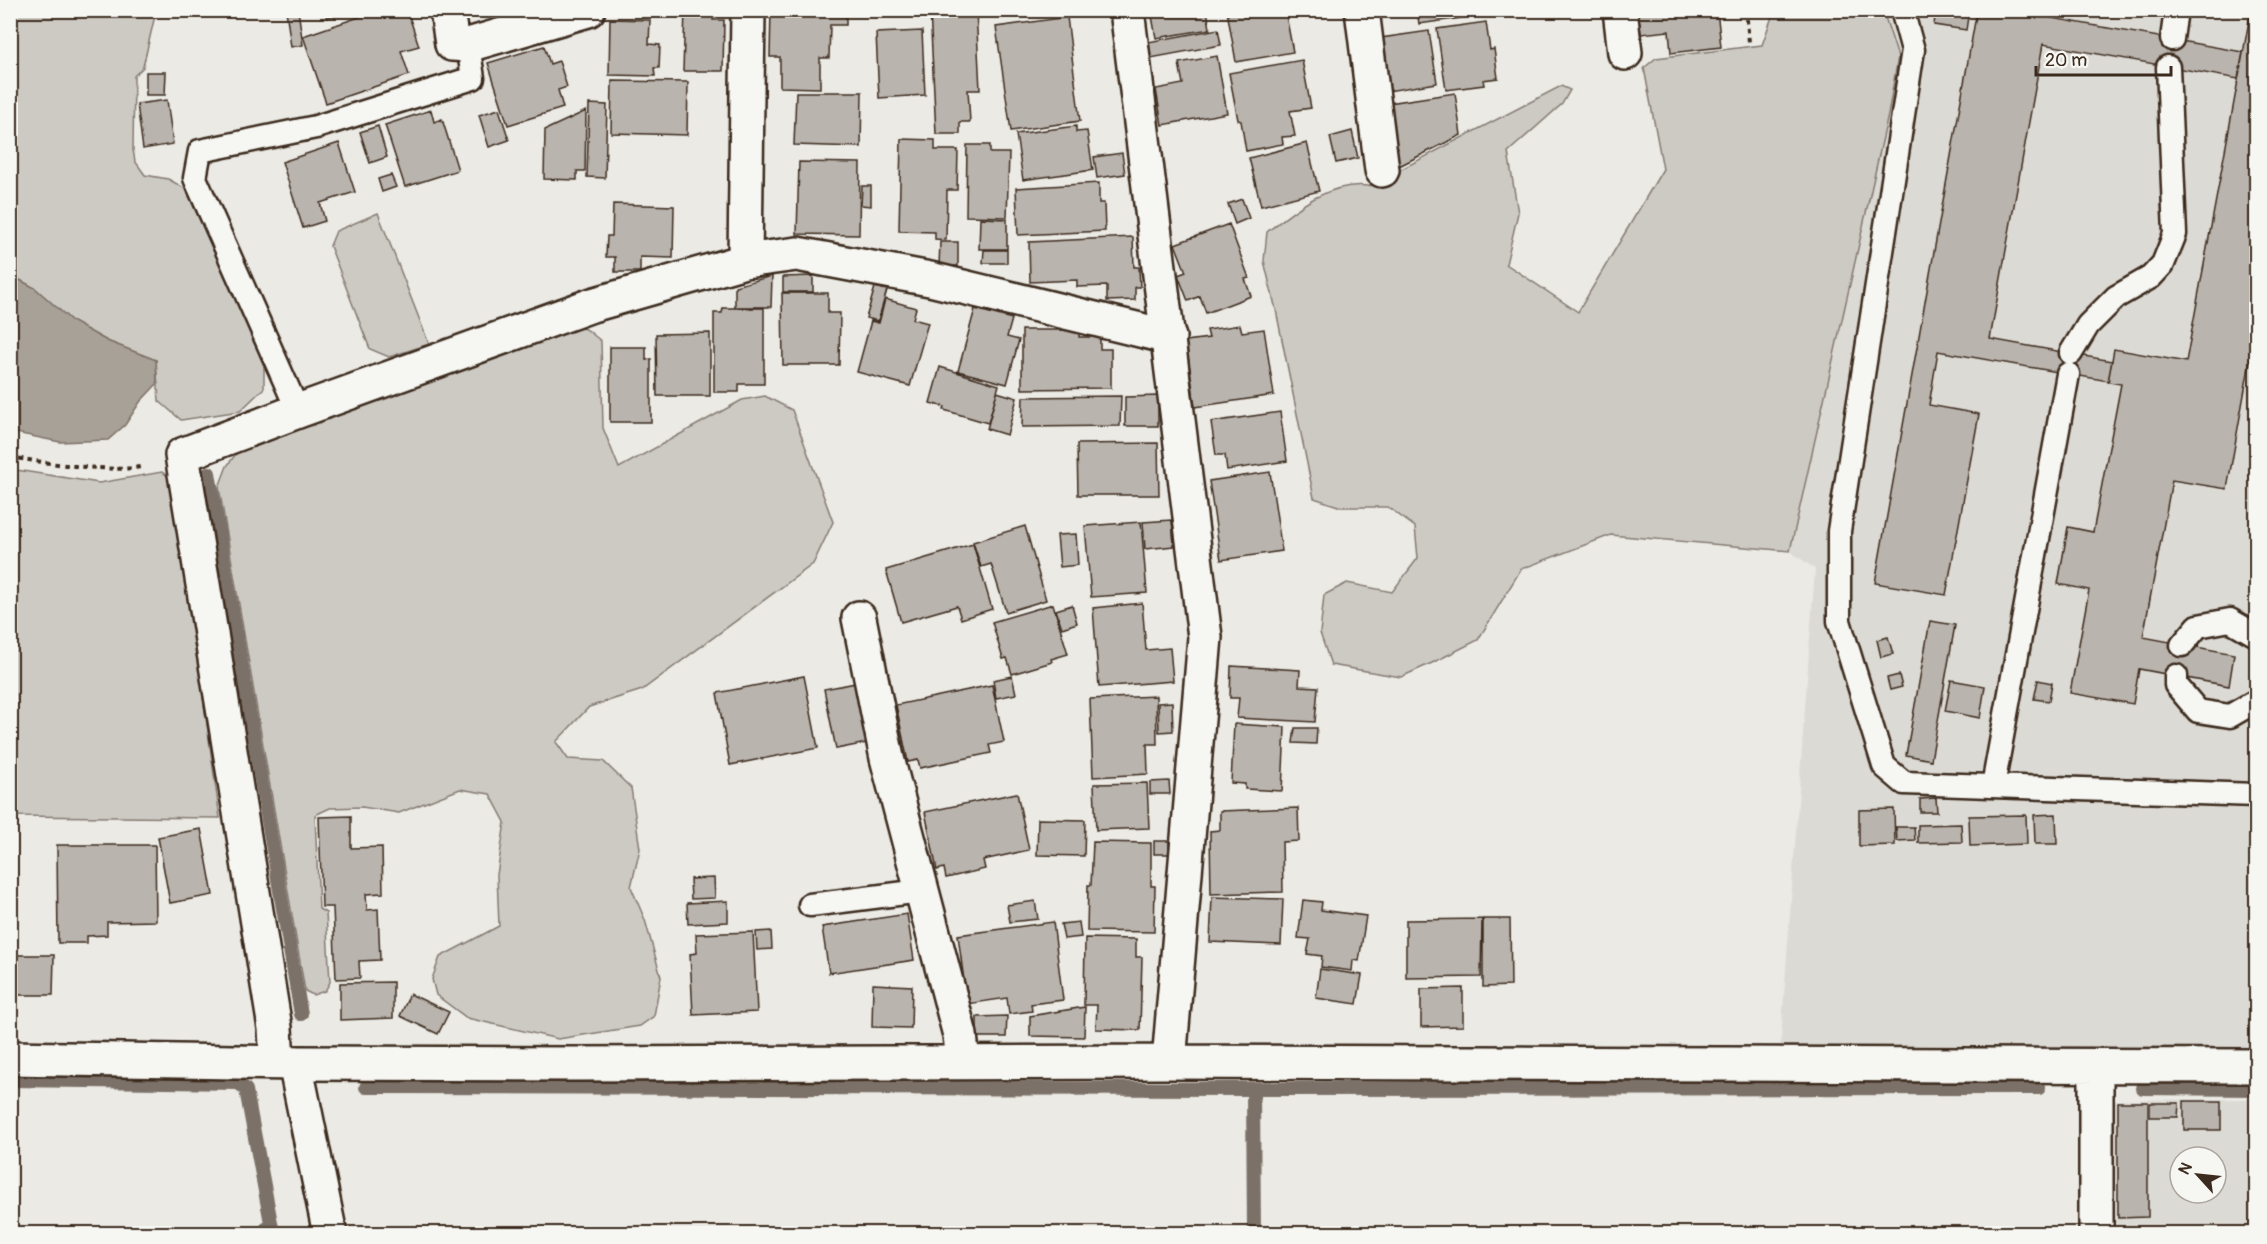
<svg xmlns="http://www.w3.org/2000/svg" width="2267" height="1244" font-family="Pangolin,sans-serif">
  <style>
    .built { fill: #dcdad4; fill-rule: evenodd }
    .green { fill: #cdcac4; stroke: #847a71; stroke-width: 1.5 }
    .water { fill: #a8a198; stroke: #7c7167; stroke-width: 1.5 }
    .lines { fill: none; stroke-linecap: round; stroke-linejoin: round }
    .stream { stroke: #7c7167; stroke-width: 14 }
    .building { fill: #bab4ae; stroke: #3b2a1e; stroke-width: 1.5 }
    .lane-casing { stroke: #3b2a1e; stroke-width: 27 }
    .street-casing { stroke: #3b2a1e; stroke-width: 38 }
    .secondary-casing { stroke: #3b2a1e; stroke-width: 38 }
    .path { stroke: #3b2a1e; stroke-width: 4; stroke-dasharray: 4.5 4.5; stroke-linecap: butt }
    .lane { stroke: #f6f6f2; stroke-width: 22 }
    .street { stroke: #f6f6f2; stroke-width: 33 }
    .secondary { stroke: #f6f6f2; stroke-width: 33 }
  </style>
  <rect width="100%" height="100%" fill="#ebeae5"/>
  <filter id="ink" filterUnits="userSpaceOnUse"><feTurbulence type="fractalNoise" baseFrequency=".0167" numOctaves="2"/><feDisplacementMap in="SourceGraphic" scale="12" xChannelSelector="R" yChannelSelector="G"/><feConvolveMatrix kernelMatrix="1 2 1 2 8 2 1 2 1" color-interpolation-filters="sRGB"/></filter>
  <g filter="url(#ink)">
    <path class="built" d="M 1883,11 L 2256,11 L 2256,1051 L 1780,1052 L 1815,569 L 1790,551 L 1888,115 L 1898,57 Z
      M 2256,1099 L 2256,1233 L 2114,1234 L 2114,1100 ZM 2180,1157 L 2216,1157 L 2216,1193 L 2180,1193 Z"/>
    <path class="green" d="M 10,11 L 156,11 L 143,67 L 134,76 L 133,150 L 135,161 L 145,175 L 168,179 L 186,189 L 264,361 L 264,388 L 240,411 L 181,420 L 159,401 L 156,360 L 107,341 L 73,322 L 35,288 L 11,275 Z
      M 1774,11 L 1883,11 L 1898,57 L 1888,115 L 1790,551 L 1611,535 L 1521,569 L 1478,640 L 1432,663 L 1401,677 L 1331,665 L 1320,633 L 1324,595 L 1347,583 L 1392,592 L 1418,558 L 1415,527 L 1388,507 L 1341,507 L 1314,498 L 1276,310 L 1264,261 L 1267,232 C 1296,209 1329,181 1369,186 L 1561,86 L 1570,90 L 1562,104 L 1508,152 L 1518,213 L 1506,264 L 1578,312 L 1663,169 L 1644,68 L 1656,58 L 1762,45 Z
      M 378,213 L 429,344 L 389,357 L 370,349 L 330,246 L 336,231 Z
      M 572,327 L 586,329 L 601,341 L 603,428 L 619,468 L 742,400 L 765,396 L 792,410 L 833,522 L 813,564 L 642,690 L 589,707 L 556,742 L 568,759 L 603,761 L 631,788 L 640,849 L 631,887 L 645,920 L 661,977 L 654,1016 L 640,1026 L 558,1039 L 467,1018 L 436,995 L 432,979 L 440,957 L 499,926 L 497,875 L 505,822 L 490,794 L 460,789 L 399,813 L 362,807 L 330,808 L 315,815 L 319,909 L 326,913 L 330,982 L 325,991 L 313,995 L 305,991 L 219,487 L 227,466 L 246,440 Z
      M 10,469 L 99,483 L 162,472 L 173,480 L 220,818 L 11,816 Z"/>
    <path class="water" d="M 10,275 L 35,288 L 73,322 L 107,341 L 156,360 L 157,384 L 140,402 L 125,425 L 108,440 L 60,442 L 11,432 Z"/>
    <g class="lines">
      <path class="stream" d="M 209,473 L 301,1014
        M 10,1080 L 239,1083 L 246,1090 L 272,1228 L 266,1229 L 267,1234
        M 366,1087 L 1253,1089 L 2039,1088
        M 2143,1088 L 2256,1089
        M 1253,1089 L 1254,1234"/>
    </g>
    <path class="building" d="M 286,10 L 298,10 L 303,45 L 291,47 Z
      M 324,10 L 350,10 L 327,18 Z
      M 380,10 L 407,10 L 419,46 L 401,51 L 409,75 L 326,103 L 303,36 Z
      M 685,10 L 714,11 L 713,20 L 724,20 L 723,71 L 683,71 Z
      M 771,10 L 846,10 L 846,25 L 830,25 L 829,58 L 820,58 L 820,88 L 780,87 L 780,57 L 770,57 Z
      M 930,10 L 976,10 L 980,90 L 968,90 L 970,122 L 960,122 L 960,134 L 936,134 Z
      M 987,10 L 1030,10 L 987,16 Z
      M 1146,10 L 1207,10 L 1210,29 L 1156,38 L 1152,16 L 1147,16 Z
      M 1285,10 L 1293,52 L 1236,62 L 1227,11 Z
      M 1417,10 L 1489,10 L 1490,14 L 1419,24 Z
      M 1508,10 L 1553,10 L 1508,17 Z
      M 1638,10 L 1717,10 L 1721,47 L 1671,53 L 1669,31 L 1641,34 Z
      M 1936,10 L 1969,10 L 1966,30 L 1934,25 Z
      M 1977,10 L 2048,10 L 2046,17 L 2243,52 L 2238,79 L 2043,44 L 1990,339 L 2112,361 L 2108,381 L 1938,351 L 1929,405 L 1979,414 L 1946,595 L 1875,583 Z
      M 2251,10 L 2256,10 L 2256,328 L 2227,489 L 2172,480 L 2143,637 L 2234,654 L 2229,686 L 2139,669 L 2133,704 L 2070,693 L 2089,590 L 2058,584 L 2068,527 L 2093,532 L 2121,384 L 2108,382 L 2114,349 L 2186,362 Z
      M 1067,17 L 1080,121 L 1011,131 L 996,27 Z
      M 610,19 L 650,20 L 649,44 L 660,45 L 659,68 L 654,68 L 655,76 L 609,75 Z
      M 1486,22 L 1490,50 L 1494,49 L 1498,78 L 1483,80 L 1484,85 L 1446,90 L 1437,29 Z
      M 1218,29 L 1221,45 L 1151,58 L 1148,42 Z
      M 922,31 L 925,95 L 879,98 L 876,33 Z
      M 1429,31 L 1437,83 L 1388,91 L 1381,38 Z
      M 544,46 L 550,64 L 559,61 L 567,87 L 558,90 L 563,108 L 508,125 L 488,63 Z
      M 1217,56 L 1227,113 L 1162,125 L 1156,89 L 1183,84 L 1179,63 Z
      M 1302,60 L 1311,108 L 1290,111 L 1295,136 L 1282,137 L 1283,144 L 1246,151 L 1241,121 L 1238,120 L 1229,73 Z
      M 146,72 L 166,72 L 165,95 L 146,95 Z
      M 612,81 L 688,82 L 687,135 L 611,133 Z
      M 796,92 L 862,92 L 861,147 L 794,145 Z
      M 1455,93 L 1461,135 L 1399,166 L 1389,103 Z
      M 167,100 L 173,144 L 143,149 L 137,104 Z
      M 589,104 L 607,105 L 605,178 L 587,177 Z
      M 499,109 L 509,140 L 489,147 L 479,115 Z
      M 431,110 L 434,122 L 442,119 L 458,170 L 405,187 L 385,125 Z
      M 586,111 L 585,171 L 577,171 L 577,180 L 544,179 L 545,130 Z
      M 378,126 L 387,157 L 370,163 L 360,132 Z
      M 1076,126 L 1076,132 L 1087,131 L 1093,170 L 1023,180 L 1016,134 Z
      M 1352,131 L 1358,158 L 1336,163 L 1330,137 Z
      M 901,139 L 935,140 L 935,150 L 958,150 L 957,190 L 947,190 L 946,240 L 935,239 L 935,232 L 899,231 Z
      M 339,143 L 355,192 L 320,203 L 325,221 L 303,228 L 282,162 Z
      M 1307,143 L 1319,191 L 1261,206 L 1249,158 Z
      M 967,145 L 990,145 L 990,153 L 1009,153 L 1007,217 L 966,216 Z
      M 1122,153 L 1125,174 L 1097,178 L 1094,157 Z
      M 799,162 L 860,163 L 859,235 L 797,234 Z
      M 391,175 L 396,187 L 382,192 L 378,179 Z
      M 1099,183 L 1099,203 L 1104,203 L 1105,231 L 1018,235 L 1016,188 Z
      M 862,186 L 871,186 L 871,206 L 861,205 Z
      M 1242,199 L 1249,218 L 1235,224 L 1228,204 Z
      M 613,204 L 674,206 L 673,258 L 640,257 L 640,272 L 615,272 L 615,257 L 606,257 L 607,236 L 612,236 Z
      M 980,218 L 1007,219 L 1007,249 L 979,249 Z
      M 1229,224 L 1249,278 L 1245,279 L 1251,296 L 1206,313 L 1200,296 L 1188,301 L 1178,275 L 1186,272 L 1175,244 Z
      M 1133,237 L 1134,267 L 1139,267 L 1140,287 L 1135,287 L 1135,300 L 1107,301 L 1107,286 L 1077,287 L 1077,280 L 1030,282 L 1029,242 Z
      M 940,242 L 958,242 L 958,266 L 939,266 Z
      M 984,250 L 1007,250 L 1007,263 L 983,263 Z
      M 772,276 L 771,307 L 735,307 L 735,286 Z
      M 813,276 L 813,292 L 783,292 L 783,277 Z
      M 875,287 L 887,290 L 878,321 L 866,318 Z
      M 782,293 L 828,293 L 828,313 L 840,313 L 839,365 L 783,365 Z
      M 885,299 L 916,308 L 913,319 L 928,323 L 910,386 L 857,372 L 871,321 L 879,323 Z
      M 723,308 L 764,308 L 764,384 L 739,384 L 739,392 L 714,392 L 714,313 L 722,313 Z
      M 975,309 L 1012,319 L 1007,337 L 1019,340 L 1007,384 L 958,371 Z
      M 1240,325 L 1242,332 L 1264,329 L 1274,395 L 1195,407 L 1186,341 L 1209,338 L 1207,330 Z
      M 1022,330 L 1079,330 L 1079,337 L 1100,337 L 1100,349 L 1111,349 L 1111,388 L 1022,389 Z
      M 710,333 L 710,396 L 657,396 L 656,334 Z
      M 610,347 L 646,347 L 646,360 L 651,359 L 651,422 L 610,422 Z
      M 940,367 L 999,385 L 988,423 L 944,410 L 945,407 L 930,403 Z
      M 997,392 L 1017,398 L 1007,435 L 987,429 Z
      M 1121,396 L 1120,426 L 1022,427 L 1023,397 Z
      M 1158,396 L 1158,426 L 1125,426 L 1125,397 Z
      M 1280,412 L 1287,461 L 1227,470 L 1225,455 L 1216,455 L 1211,422 Z
      M 1158,443 L 1159,495 L 1078,495 L 1077,444 Z
      M 1270,472 L 1282,551 L 1221,560 L 1209,481 Z
      M 1172,520 L 1174,546 L 1145,549 L 1143,522 Z
      M 1141,522 L 1147,593 L 1091,597 L 1085,526 Z
      M 1025,526 L 1046,600 L 1006,612 L 991,564 L 981,567 L 973,542 Z
      M 1076,534 L 1078,565 L 1060,567 L 1057,535 Z
      M 973,544 L 992,609 L 961,619 L 957,606 L 901,622 L 886,570 Z
      M 1142,603 L 1146,650 L 1170,648 L 1173,681 L 1099,687 L 1093,608 Z
      M 1053,604 L 1068,654 L 1051,659 L 1052,662 L 1012,674 L 1007,658 L 1003,659 L 992,622 Z
      M 1072,605 L 1077,623 L 1062,628 L 1056,610 Z
      M 1930,621 L 1955,625 L 1931,760 L 1906,755 Z
      M 1888,637 L 1893,654 L 1881,657 L 1877,640 Z
      M 1231,666 L 1300,670 L 1299,686 L 1318,687 L 1315,722 L 1237,718 L 1239,698 L 1230,698 Z
      M 1899,675 L 1902,687 L 1890,690 L 1887,678 Z
      M 804,676 L 818,748 L 730,765 L 717,693 Z
      M 1012,676 L 1016,694 L 996,698 L 993,680 Z
      M 1951,680 L 1985,686 L 1980,718 L 1945,711 Z
      M 2038,680 L 2052,683 L 2049,701 L 2034,699 Z
      M 856,683 L 867,743 L 836,749 L 824,689 Z
      M 992,685 L 1004,742 L 989,745 L 991,753 L 920,768 L 918,760 L 908,762 L 896,705 Z
      M 1156,696 L 1157,744 L 1147,744 L 1148,774 L 1093,777 L 1090,699 Z
      M 1172,702 L 1173,731 L 1159,732 L 1158,703 Z
      M 1234,724 L 1285,727 L 1282,791 L 1245,789 L 1245,784 L 1231,783 Z
      M 1295,728 L 1317,728 L 1316,744 L 1293,743 Z
      M 1169,781 L 1170,794 L 1150,794 L 1150,782 Z
      M 1147,783 L 1149,828 L 1096,830 L 1094,784 Z
      M 1017,793 L 1029,850 L 983,860 L 985,869 L 946,878 L 944,868 L 937,870 L 925,812 Z
      M 1936,798 L 1937,812 L 1920,812 L 1920,799 Z
      M 1298,808 L 1299,841 L 1282,842 L 1283,892 L 1211,894 L 1210,831 L 1220,830 L 1220,811 Z
      M 1894,809 L 1895,845 L 1859,846 L 1859,810 Z
      M 2056,814 L 2057,844 L 2035,844 L 2034,815 Z
      M 2026,815 L 2027,844 L 1970,846 L 1969,816 Z
      M 351,816 L 351,848 L 382,847 L 383,893 L 366,894 L 367,910 L 378,909 L 380,960 L 359,961 L 360,978 L 336,979 L 333,907 L 322,907 L 319,817 Z
      M 1038,819 L 1085,820 L 1084,856 L 1037,855 Z
      M 1961,824 L 1962,842 L 1918,843 L 1918,825 Z
      M 1896,827 L 1914,827 L 1915,840 L 1897,841 Z
      M 201,829 L 213,895 L 170,903 L 158,837 Z
      M 1154,841 L 1169,841 L 1169,854 L 1154,854 Z
      M 1093,842 L 1151,843 L 1151,886 L 1155,886 L 1154,932 L 1087,931 L 1088,885 L 1091,885 Z
      M 57,845 L 155,845 L 156,921 L 107,922 L 107,935 L 87,936 L 87,943 L 58,943 Z
      M 714,878 L 715,898 L 691,899 L 690,879 Z
      M 1212,897 L 1283,899 L 1281,945 L 1210,942 Z
      M 1303,900 L 1322,902 L 1321,910 L 1366,916 L 1359,961 L 1353,960 L 1352,971 L 1321,967 L 1322,956 L 1307,954 L 1310,939 L 1298,938 Z
      M 728,901 L 728,922 L 688,924 L 687,903 Z
      M 1035,901 L 1038,919 L 1010,922 L 1007,905 Z
      M 907,914 L 914,960 L 829,973 L 822,927 Z
      M 1482,919 L 1481,977 L 1406,978 L 1406,920 Z
      M 1483,919 L 1510,919 L 1511,986 L 1483,987 Z
      M 1053,922 L 1063,1000 L 1031,1004 L 1032,1011 L 1009,1014 L 1007,998 L 967,1004 L 958,935 Z
      M 1079,922 L 1081,937 L 1064,939 L 1061,924 Z
      M 771,931 L 772,949 L 757,950 L 756,932 Z
      M 753,932 L 757,1012 L 693,1015 L 690,954 L 697,953 L 696,934 Z
      M 1085,938 L 1136,939 L 1136,957 L 1142,957 L 1140,1030 L 1096,1029 L 1097,1005 L 1084,1005 Z
      M 10,955 L 54,955 L 53,995 L 10,995 Z
      M 1320,969 L 1362,975 L 1357,1004 L 1316,998 Z
      M 393,982 L 393,1018 L 340,1020 L 340,983 Z
      M 873,984 L 912,986 L 911,1028 L 872,1027 Z
      M 1463,988 L 1463,1026 L 1421,1027 L 1421,989 Z
      M 410,994 L 449,1012 L 438,1034 L 400,1016 Z
      M 1085,1007 L 1084,1037 L 1030,1036 L 1030,1016 Z
      M 1007,1016 L 1006,1037 L 977,1037 L 977,1017 Z
      M 2184,1101 L 2221,1101 L 2221,1130 L 2184,1130 Z
      M 2118,1102 L 2148,1102 L 2148,1217 L 2118,1218 Z
      M 2150,1103 L 2179,1103 L 2178,1117 L 2150,1117 Z"/>
    <g class="lines">
      <defs>
        <path id="lane" d="M 1902,10 L 1913,50 L 1839,531 L 1839,621 L 1884,766 L 1904,783 L 2256,795
          M 2172,39 L 2176,10
          M 2071,353 L 2088,325 L 2116,297 L 2151,277 L 2163,264 L 2175,234 L 2168,67
          M 298,411 L 195,178 L 200,151 L 316,127 L 473,78 L 468,45
          M 2182,645 L 2198,626 L 2230,620 L 2256,635
          M 2176,676 L 2176,685 L 2198,711 L 2230,716 L 2256,701
          M 1993,786 L 2068,374
          M 810,905 L 921,891"/>
        <path id="street" d="M 447,10 L 452,44 L 468,45 L 588,10
          M 1127,10 L 1205,637 L 1169,1062
          M 1362,10 L 1382,170
          M 1620,10 L 1625,53
          M 745,261 L 748,10
          M 859,618 L 887,758 L 960,1035 L 963,1062
          M 10,1058 L 295,1063 L 576,1064 L 1169,1062 L 2256,1066
          M 277,1062 L 275,1028 L 182,455 L 298,411 L 592,305 L 745,261 L 797,254 L 930,279 L 1169,337
          M 2096,1067 L 2096,1234"/>
        <path id="secondary" d="M 295,1063 L 330,1234"/>
      </defs>
      <use href="#lane" class="lane-casing"/>
      <use href="#street" class="street-casing"/>
      <use href="#secondary" class="secondary-casing"/>
      <path class="path" d="M 1746,10 L 1749,42
        M 10,457 C 40,462 117,474 144,466"/>
      <use href="#lane" class="lane"/>
      <use href="#street" class="street"/>
      <use href="#secondary" class="secondary"/>
    </g>
  </g>
  <rect width="2267" height="1244" fill="none" stroke="#f6f6f2" stroke-width="36"/>
  <rect x="18" y="18" width="2231" height="1208" fill="none" stroke="#3b2a1e" stroke-width="2" filter="url(#ink)"/>
  <g transform="translate(2198 1175) rotate(297)"><circle r="28" fill="#f6f6f2" stroke="#aba49d" stroke-width="1.5"/>
  <path d="M0-4.5L10 22L0 15L-10 22Z" fill="#3b2a1e"/>
  <text y="-9" font-size="16" font-weight="bold" text-anchor="middle" fill="#3b2a1e">N</text>
  </g>
  <path d="M2036 66v9h135v-9" fill="none" stroke="#3b2a1e" stroke-width="3"/>
  <text x="2045" y="66" font-size="18" fill="#3b2a1e" stroke="#f6f6f2" stroke-width="4.5" paint-order="stroke">20 m</text>
</svg>
